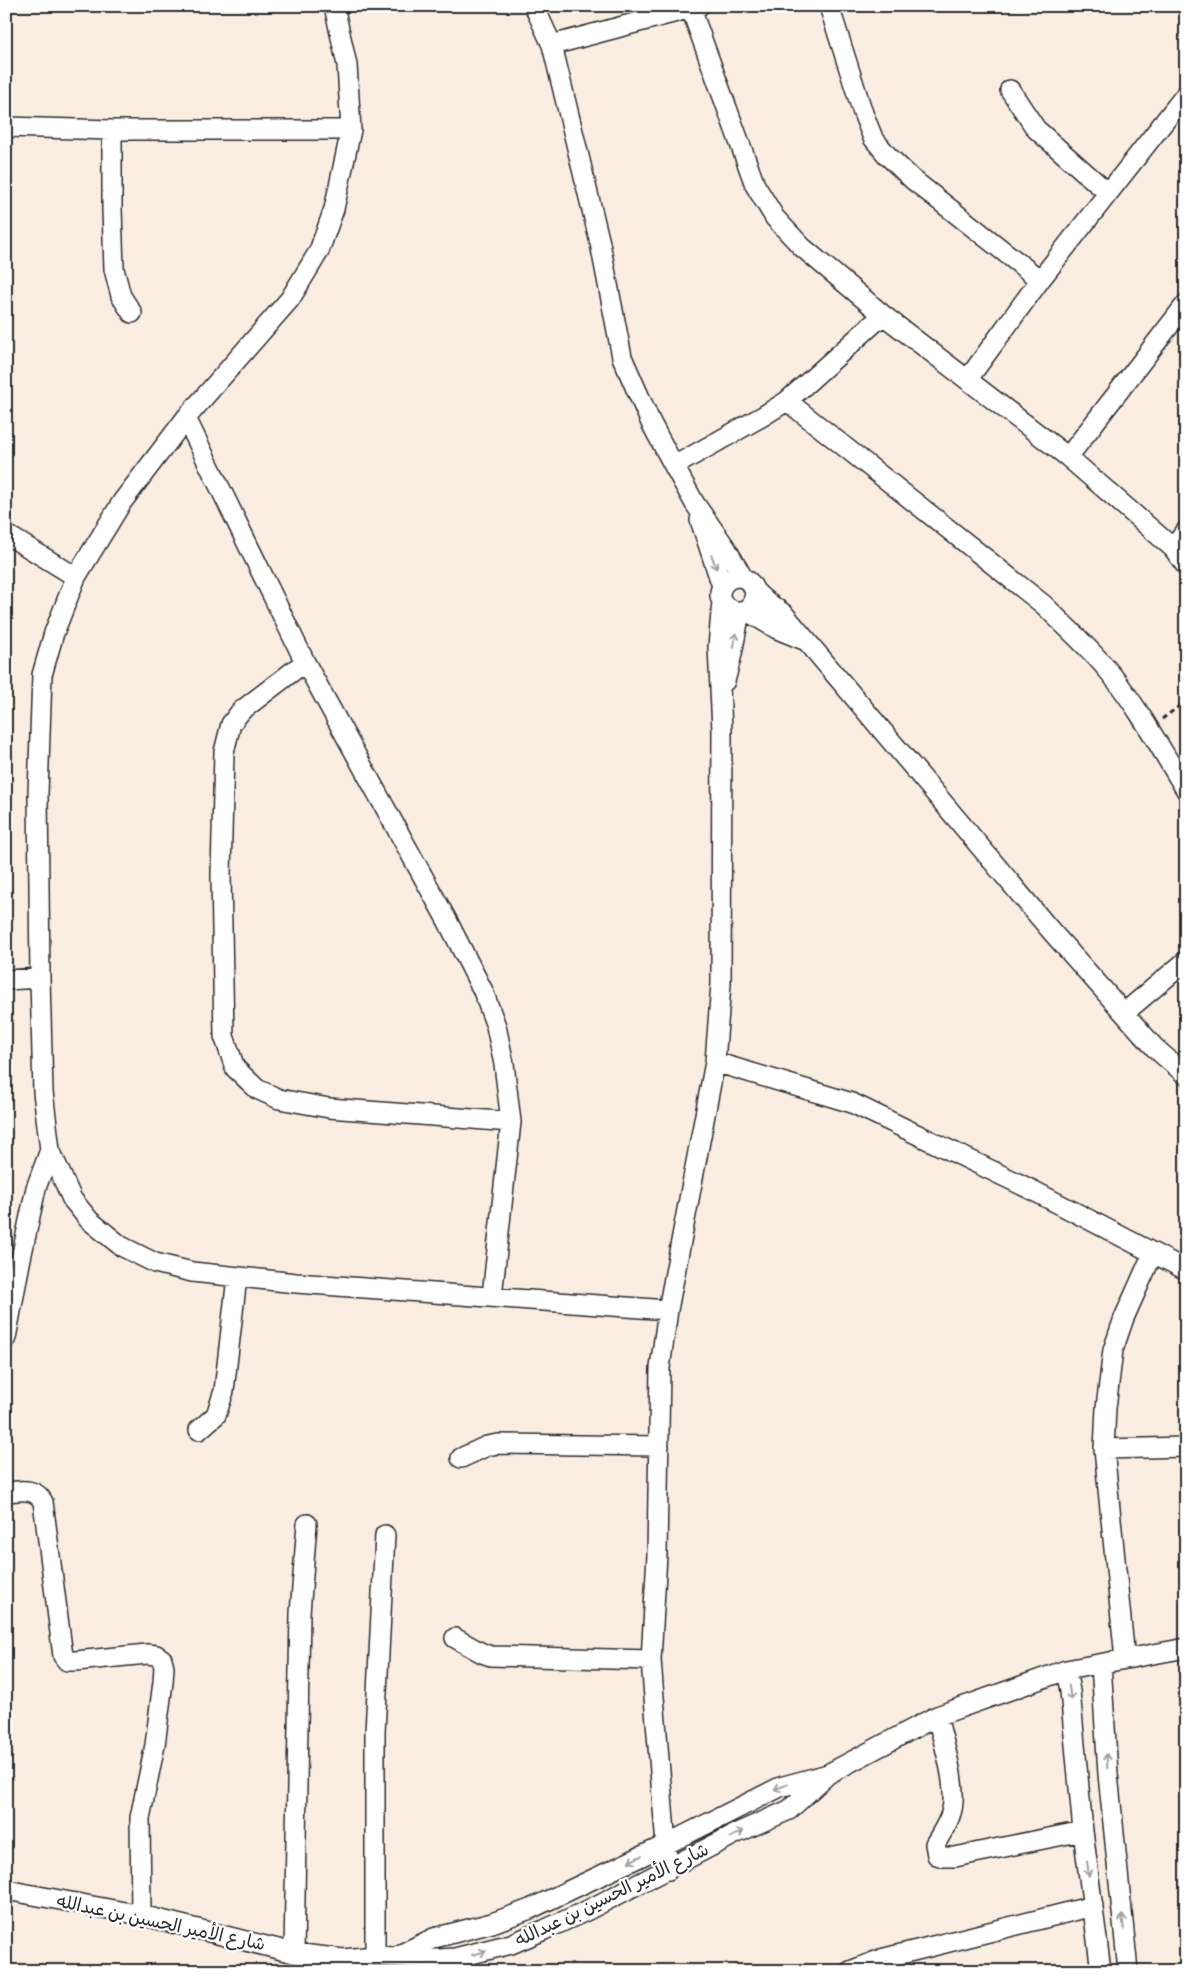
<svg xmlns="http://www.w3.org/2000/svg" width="1192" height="1977" font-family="Pangolin,'Playpen Sans Arabic',sans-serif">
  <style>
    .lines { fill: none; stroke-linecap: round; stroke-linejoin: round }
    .minor-casing { stroke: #2b2b2b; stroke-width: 22 }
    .path { stroke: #2b2b2b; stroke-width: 3; stroke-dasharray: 5 4; stroke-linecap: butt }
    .minor { stroke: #fff; stroke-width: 19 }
    .oneway { stroke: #a0a0a0 }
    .labels { text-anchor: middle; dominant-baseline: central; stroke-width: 4.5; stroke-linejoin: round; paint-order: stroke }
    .street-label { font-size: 18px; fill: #2b2b2b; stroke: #fff }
  </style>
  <rect width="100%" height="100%" fill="#faeee2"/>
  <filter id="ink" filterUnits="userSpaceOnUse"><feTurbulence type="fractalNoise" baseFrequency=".02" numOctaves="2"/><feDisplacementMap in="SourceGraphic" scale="10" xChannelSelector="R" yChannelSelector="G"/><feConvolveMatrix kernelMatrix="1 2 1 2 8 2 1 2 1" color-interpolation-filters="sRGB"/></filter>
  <g filter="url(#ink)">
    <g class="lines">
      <defs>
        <path id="minor" d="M 334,6 L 347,65 L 351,130 L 334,209 L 319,251 L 290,299 L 186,418 L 122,502 L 76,577 L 54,633 L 42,675 L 38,794 L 40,978 L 43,1092 L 50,1150 L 72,1199 L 89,1220 L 121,1246 L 155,1263 L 192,1272 L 296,1283 L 668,1310
          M 534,6 L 552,45 L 600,243 L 622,357 L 651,423 L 674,466 L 695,504 L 726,548 L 743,578
          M 829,6 L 863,113 L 873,138 L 887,155 L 912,179 L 1040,280
          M 691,9 L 755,185 L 775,218 L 802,247 L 883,315 L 1068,457 L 1173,548 L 1186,566
          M 552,45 L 699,6
          M 1010,90 L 1036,129 L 1108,193
          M 6,127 L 112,130 L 351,130
          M 112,130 L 112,209 L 114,269 L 121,296 L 132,313
          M 968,379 L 1040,280 L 1186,94
          M 787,401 L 1044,605 C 1067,628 1091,649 1111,674 C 1140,710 1162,751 1186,790
          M 186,418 L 305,662 L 448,922 L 483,991 L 496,1026 L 504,1064 L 511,1122 L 492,1296
          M 1068,457 L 1186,304
          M 674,466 L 763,416 L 787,401 L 883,315
          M 700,520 L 722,586
          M 6,534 L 76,577
          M 1173,548 L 1186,531
          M 755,591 C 753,627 708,608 723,585 C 726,581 731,578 736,577 C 741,577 747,579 750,583 C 753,585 753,590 756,592 C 764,601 775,607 784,614 L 1052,932 L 1155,1048 L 1186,1075
          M 745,610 L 777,629 L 804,640
          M 305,662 L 241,711 L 231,724 L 224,752 L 221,875 L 224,1036 L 235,1068 L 257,1089 L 279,1099 L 329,1108 L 511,1122
          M 725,681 L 732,654 L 740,612
          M 6,980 L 40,978
          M 1124,1013 L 1186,961
          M 715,1062 L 852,1103 L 1032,1190 L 1186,1270
          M 6,1338 L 20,1263 L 36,1188 L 50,1150
          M 199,1430 L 216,1415 L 224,1391 L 237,1277
          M 1104,1449 L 1186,1447
          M 461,1458 L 487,1446 L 498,1444 L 659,1446
          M 6,1492 C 20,1491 36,1487 43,1502 L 63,1656 L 67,1661 L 76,1661 L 147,1654 L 156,1655 L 162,1659 L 164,1667 L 163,1682 L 155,1745 L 140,1818 L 141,1915
          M 455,1638 L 482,1653 L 491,1656 L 651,1660
          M 1125,1659 L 1104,1449 L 1106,1408 L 1113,1350 L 1124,1318 L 1153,1253
          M 1101,1664 L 1108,1774 L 1128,1971
          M 1066,1670 L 1070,1691 L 1083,1831 L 1101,1971
          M 937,1716 C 943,1742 959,1788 951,1813 C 948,1824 941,1834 935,1844 L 937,1855 L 943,1857 L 955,1857 L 1083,1831
          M 668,1870 L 651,1660 L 657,1555 L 660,1368 L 668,1310 L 715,1062 L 721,984 L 722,730 L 718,647 L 722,601
          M 6,1890 L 141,1915 L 294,1953 L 343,1959 L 375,1956 L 439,1959 L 455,1958 L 511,1944 L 544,1930 L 586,1911 L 737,1833 L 789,1810 L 828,1774
          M 294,1953 L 300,1613 L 307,1524
          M 375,1956 L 375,1732 L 385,1535
          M 397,1956 L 434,1938 L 492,1923 L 530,1909 L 665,1845 L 780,1787 L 828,1774 L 937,1716 L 1066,1670 L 1186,1648
          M 311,1971 L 341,1960
          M 850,1971 L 881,1959 L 1093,1906"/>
      </defs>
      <use href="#minor" class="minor-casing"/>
      <path class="path" d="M 1162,719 L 1186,701"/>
      <use href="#minor" class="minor"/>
    </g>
    <defs><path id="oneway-shaft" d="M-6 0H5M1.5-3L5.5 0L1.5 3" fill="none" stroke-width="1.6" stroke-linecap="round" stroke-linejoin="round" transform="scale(1.25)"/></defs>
    <g class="oneway">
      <use href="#oneway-shaft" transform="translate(714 562) rotate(70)"/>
      <use href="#oneway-shaft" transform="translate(735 640) rotate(-80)"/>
      <use href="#oneway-shaft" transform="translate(1070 1693) rotate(81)"/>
      <use href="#oneway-shaft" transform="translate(1107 1761) rotate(-93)"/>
      <use href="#oneway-shaft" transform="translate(781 1787) rotate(160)"/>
      <use href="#oneway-shaft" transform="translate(737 1834) rotate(-26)"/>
      <use href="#oneway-shaft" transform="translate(635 1859) rotate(154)"/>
      <use href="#oneway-shaft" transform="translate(1088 1869) rotate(83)"/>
      <use href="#oneway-shaft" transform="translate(1123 1922) rotate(-96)"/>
      <use href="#oneway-shaft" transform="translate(479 1953) rotate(-15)"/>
    </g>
  </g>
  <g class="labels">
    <g class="street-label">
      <text transform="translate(612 1895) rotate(-26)">شارع الأمير الحسين بن عبدالله</text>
      <text transform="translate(161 1923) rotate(12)">شارع الأمير الحسين بن عبدالله</text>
    </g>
  </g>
  <rect width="1192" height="1977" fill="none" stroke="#fff" stroke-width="25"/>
  <rect x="12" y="12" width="1167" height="1952" fill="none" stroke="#2b2b2b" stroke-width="2" filter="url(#ink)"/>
</svg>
